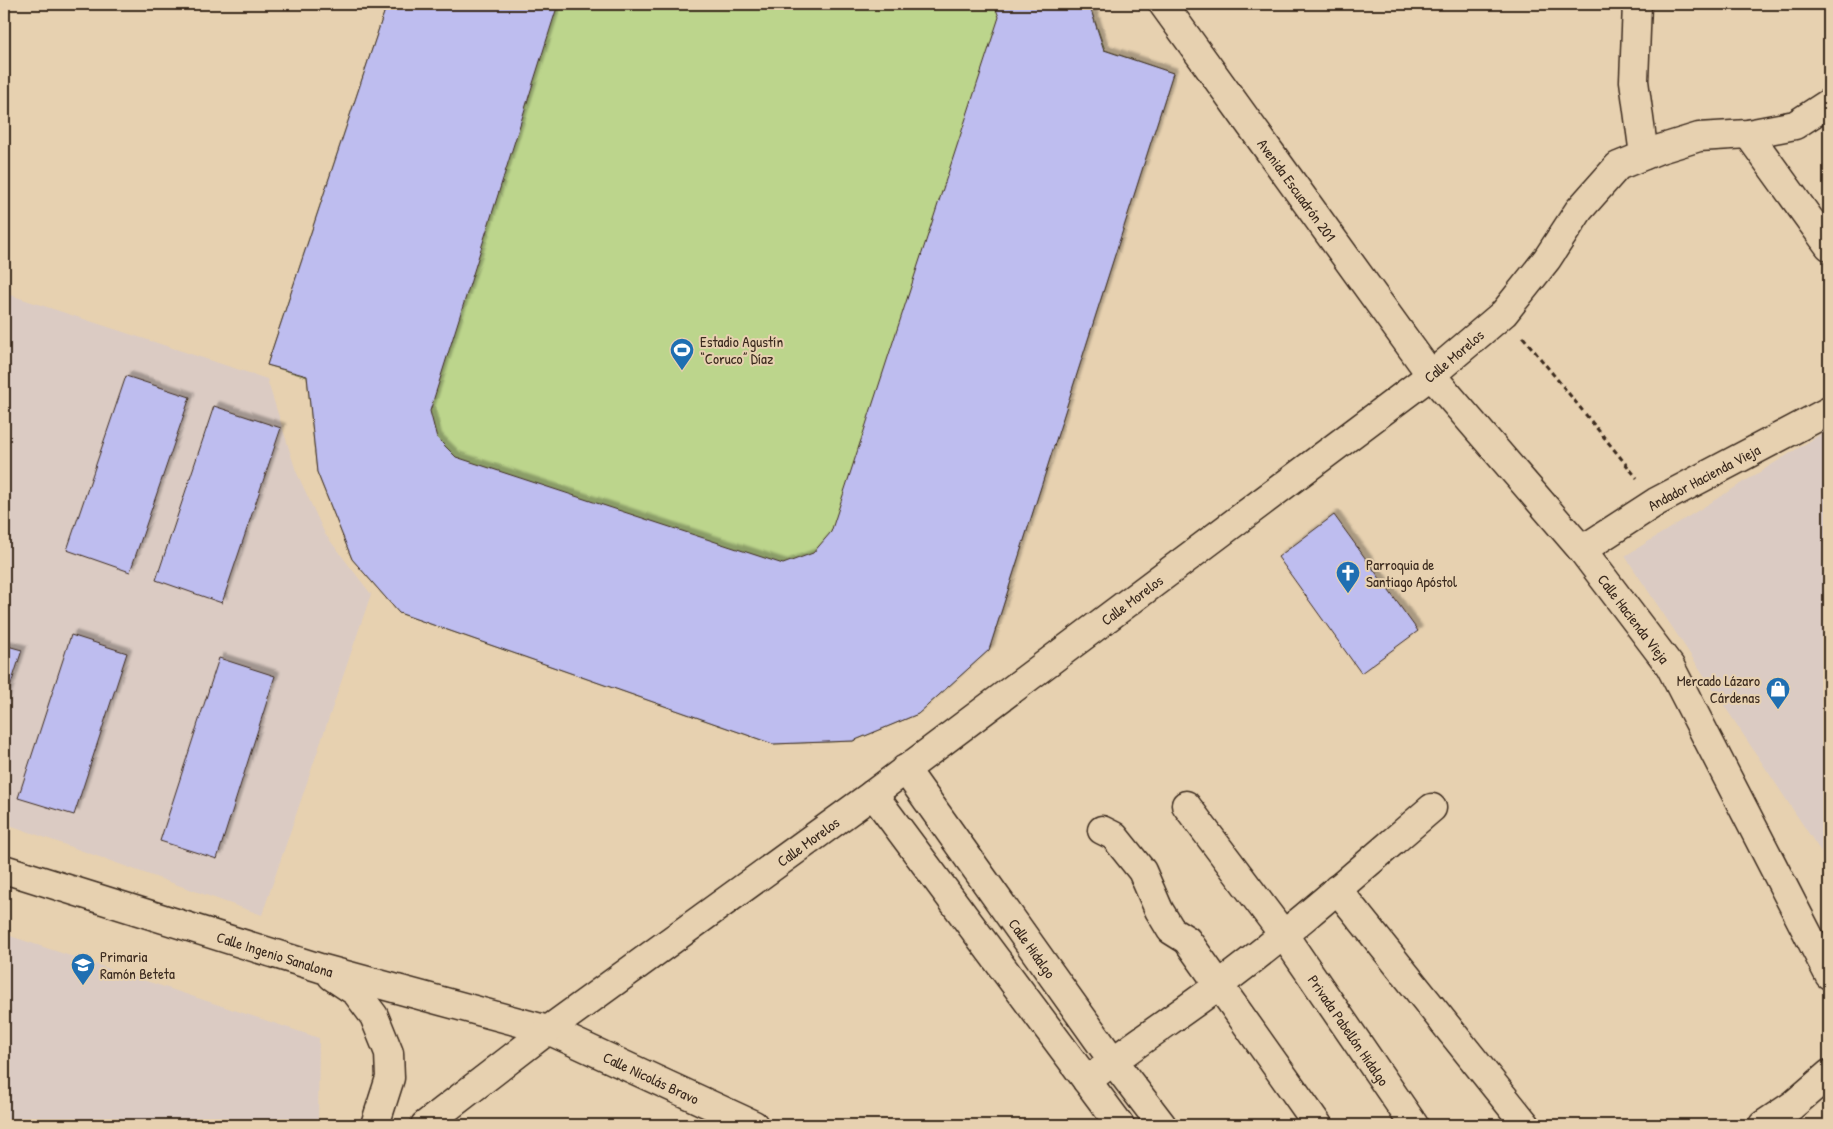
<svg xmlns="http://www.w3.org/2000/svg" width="1833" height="1129" font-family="'Patrick Hand',sans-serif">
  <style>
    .built { fill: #dbcbc3 }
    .green { fill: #bcd58c; stroke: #7c8055 }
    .building { fill: #bebdef; stroke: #3b2a1e; filter: url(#shadow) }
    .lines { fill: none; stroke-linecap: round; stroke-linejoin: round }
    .street-casing { stroke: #3b2a1e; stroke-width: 31 }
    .secondary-casing { stroke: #3b2a1e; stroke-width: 31 }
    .path { stroke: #3b2a1e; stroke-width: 3; stroke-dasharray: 5 4; stroke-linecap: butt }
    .street { stroke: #e7d1b0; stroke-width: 28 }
    .secondary { stroke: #e7d1b0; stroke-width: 28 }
    .labels { text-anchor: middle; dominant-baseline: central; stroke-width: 4; stroke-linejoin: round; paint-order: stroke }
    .street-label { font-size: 15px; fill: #3b2a1e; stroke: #e7d1b0 }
    .poi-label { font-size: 15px; fill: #3b2a1e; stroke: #e7d1b0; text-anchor: start }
  </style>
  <defs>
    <filter id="shadow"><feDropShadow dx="4.5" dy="-4.5" stdDeviation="1" flood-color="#0004"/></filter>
  </defs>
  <rect width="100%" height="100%" fill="#e7d1b0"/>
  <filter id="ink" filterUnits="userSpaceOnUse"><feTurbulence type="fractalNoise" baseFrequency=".02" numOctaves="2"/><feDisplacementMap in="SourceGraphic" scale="10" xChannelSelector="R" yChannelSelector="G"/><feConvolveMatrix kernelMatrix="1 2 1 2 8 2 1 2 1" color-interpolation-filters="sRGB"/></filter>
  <g filter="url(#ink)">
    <path class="built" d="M 4,293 L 267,379 L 296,471 L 325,534 L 371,594 L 262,915 L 4,823 Z
      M 1829,429 L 1829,864 L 1625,556 Z
      M 4,934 L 319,1038 L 318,1125 L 4,1125 Z"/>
    <path class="green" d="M 387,4 L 1089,4 L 1105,50 L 1173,73 L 989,650 L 918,714 L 853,741 L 773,744 L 399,613 L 352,559 L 317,472 L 307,377 L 267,365 Z"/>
    <path class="building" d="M 387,4 L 558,4 L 430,411 L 437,438 L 456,457 L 783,564 L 813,553 L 831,532 L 999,17 L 994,4 L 1089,4 L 1104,50 L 1173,73 L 989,650 L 918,714 L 853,741 L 773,744 L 399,613 L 352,559 L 317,472 L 307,376 L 267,365 Z
      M 126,376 L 190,397 L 130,572 L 67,550 Z
      M 214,406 L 281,428 L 222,603 L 156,580 Z
      M 1334,515 L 1418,631 L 1361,673 L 1278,557 Z
      M 71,635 L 127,653 L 74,815 L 18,798 Z
      M 4,645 L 22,650 L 4,706 Z
      M 219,658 L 275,676 L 217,859 L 160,841 Z"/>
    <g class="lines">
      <defs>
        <g id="street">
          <path id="s1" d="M 1163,4 L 1431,375 L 1582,550 L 1670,666 L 1829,975"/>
          <path d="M 1637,4 L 1634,81 L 1644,155"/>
          <path d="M 1748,134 L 1829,246"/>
          <path id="s2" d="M 1582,550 L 1656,502 L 1829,411"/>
          <path id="s3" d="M 905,769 L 1113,1061 L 1162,1125"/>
          <path d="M 873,794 L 1120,1125"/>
          <path id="s4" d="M 1186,805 L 1283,934 L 1414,1125"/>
          <path d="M 1102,830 L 1114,836 L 1142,871 L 1159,910 L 1171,930 L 1187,940 L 1318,1125"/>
          <path d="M 1337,889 L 1526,1125"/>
          <path d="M 1087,1081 C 1130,1047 1175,1018 1219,985 C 1293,930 1362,868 1432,808"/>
          <path id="s5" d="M 754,1125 L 548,1030 L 873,794 L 1431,375 L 1504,313 L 1547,259 L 1579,210 L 1618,166 L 1660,149 L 1699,137 L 1748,134 L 1795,125 L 1829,103"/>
          <path d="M 1763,1125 L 1793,1105 L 1829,1074"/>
        </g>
        <g id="secondary">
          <path id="s6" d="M 4,869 L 320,968 L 548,1030"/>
          <path d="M 332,976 L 356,992 L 374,1016 L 389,1053 L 390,1078 L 375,1125"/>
          <path d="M 425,1125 L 548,1030"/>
        </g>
      </defs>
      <use href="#street" class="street-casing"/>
      <use href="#secondary" class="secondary-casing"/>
      <path class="path" d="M 1523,337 L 1637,478"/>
      <use href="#street" class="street"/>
      <use href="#secondary" class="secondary"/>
    </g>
  </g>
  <defs>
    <symbol id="stadium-pin" viewBox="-11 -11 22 30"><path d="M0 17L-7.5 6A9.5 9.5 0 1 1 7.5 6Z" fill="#1f6fb2" stroke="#e7d1b0"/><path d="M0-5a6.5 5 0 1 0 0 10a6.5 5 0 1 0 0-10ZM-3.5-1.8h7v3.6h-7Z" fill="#fff"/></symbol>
    <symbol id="church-pin" viewBox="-11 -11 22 30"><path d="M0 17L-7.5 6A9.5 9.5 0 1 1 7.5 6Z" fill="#1f6fb2" stroke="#e7d1b0"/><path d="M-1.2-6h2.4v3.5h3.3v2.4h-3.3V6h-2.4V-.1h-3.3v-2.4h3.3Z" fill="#fff"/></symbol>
    <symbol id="shop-pin" viewBox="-11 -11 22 30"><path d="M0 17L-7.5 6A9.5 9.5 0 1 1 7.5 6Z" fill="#1f6fb2" stroke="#e7d1b0"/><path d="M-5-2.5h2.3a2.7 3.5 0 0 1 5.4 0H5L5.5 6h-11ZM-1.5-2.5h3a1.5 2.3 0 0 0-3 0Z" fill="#fff"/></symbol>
    <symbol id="school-pin" viewBox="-11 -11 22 30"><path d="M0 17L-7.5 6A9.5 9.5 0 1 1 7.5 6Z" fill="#1f6fb2" stroke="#e7d1b0"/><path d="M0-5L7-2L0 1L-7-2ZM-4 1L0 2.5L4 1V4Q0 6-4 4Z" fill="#fff"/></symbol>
  </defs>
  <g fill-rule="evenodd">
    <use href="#stadium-pin" x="668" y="336" width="28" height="38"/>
    <use href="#church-pin" x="1334" y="559" width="28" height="38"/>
    <use href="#shop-pin" x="1764" y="675" width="28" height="38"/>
    <use href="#school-pin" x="69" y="951" width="28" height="38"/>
  </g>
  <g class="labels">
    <g class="street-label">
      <text stroke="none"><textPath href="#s1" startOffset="229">Avenida Escuadrón 201</textPath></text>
      <text stroke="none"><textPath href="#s5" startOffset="1356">Calle Morelos</textPath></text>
      <text stroke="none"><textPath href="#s2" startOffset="142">Andador Hacienda Vieja</textPath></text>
      <text stroke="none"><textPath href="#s5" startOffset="952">Calle Morelos</textPath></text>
      <text stroke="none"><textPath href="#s1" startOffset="775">Calle Hacienda Vieja</textPath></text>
      <text stroke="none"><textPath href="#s5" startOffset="548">Calle Morelos</textPath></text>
      <text stroke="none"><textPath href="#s3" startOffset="220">Calle Hidalgo</textPath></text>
      <text stroke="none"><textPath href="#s6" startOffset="284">Calle Ingenio Sanalona</textPath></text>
      <text stroke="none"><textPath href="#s4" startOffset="278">Privada Pabellón Hidalgo</textPath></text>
      <text transform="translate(651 1078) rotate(25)">Calle Nicolás Bravo</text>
    </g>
    <g class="poi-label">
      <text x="700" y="341">Estadio Agustín<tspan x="700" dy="17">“Coruco” Díaz</tspan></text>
      <text x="1366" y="564">Parroquia de<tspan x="1366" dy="17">Santiago Apóstol</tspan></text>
      <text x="1760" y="680" text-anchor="end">Mercado Lázaro<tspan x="1760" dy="17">Cárdenas</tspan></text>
      <text x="100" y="956">Primaria<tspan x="100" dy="17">Ramón Beteta</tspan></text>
    </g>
  </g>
  <rect width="1833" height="1129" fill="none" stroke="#e7d1b0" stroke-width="20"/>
  <rect x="10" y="10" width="1813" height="1109" fill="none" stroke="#3b2a1e" stroke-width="2" filter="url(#ink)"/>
</svg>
